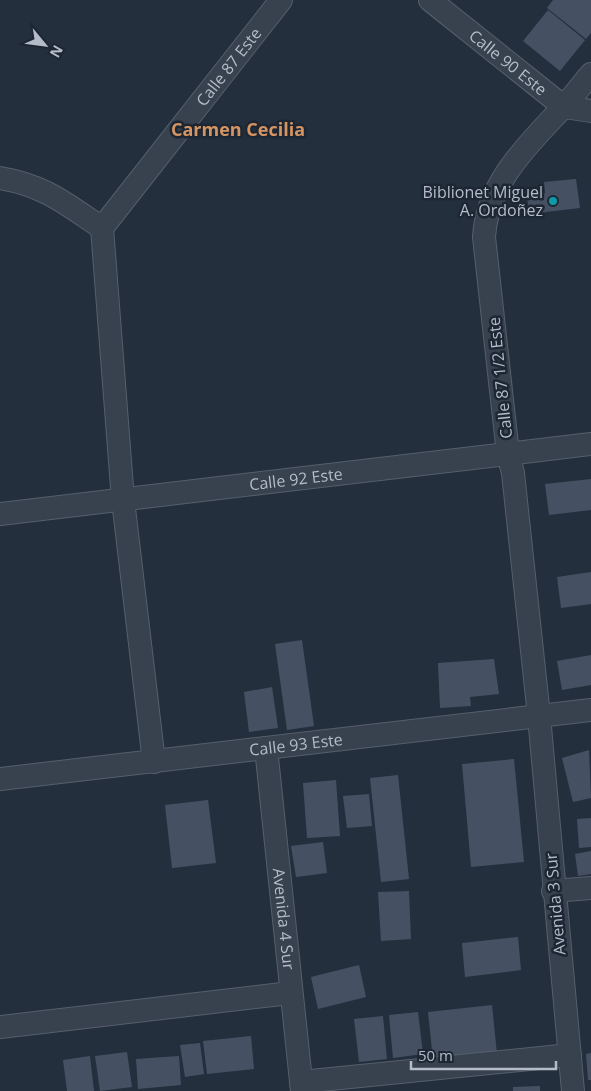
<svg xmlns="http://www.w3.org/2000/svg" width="591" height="1091" font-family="'Open Sans',sans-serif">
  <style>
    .building { fill: #455162 }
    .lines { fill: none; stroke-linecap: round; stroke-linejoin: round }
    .minor-casing { stroke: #565f6c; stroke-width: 24 }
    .minor { stroke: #38414e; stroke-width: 22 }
    .culture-dot { fill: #0f9aa8; stroke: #1d2633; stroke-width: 2 }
    .labels { text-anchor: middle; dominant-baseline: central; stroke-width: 5; stroke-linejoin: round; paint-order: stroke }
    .street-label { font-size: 16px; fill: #b4bcc9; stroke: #1d2633 }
    .poi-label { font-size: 16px; fill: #b4bcc9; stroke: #1d2633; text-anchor: end }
    .neighbourhood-label { font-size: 18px; font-weight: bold; fill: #d59563; stroke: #1d2633 }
  </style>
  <rect width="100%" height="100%" fill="#242f3e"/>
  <path class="building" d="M 553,0 L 591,0 L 591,33 L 586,39 L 547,8 Z
    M 548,10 L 585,40 L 560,71 L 523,41 Z
    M 576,179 L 580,208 L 529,214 L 527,195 L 545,193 L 544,182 Z
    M 591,479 L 591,510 L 549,515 L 545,484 Z
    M 591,572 L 591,604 L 561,608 L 557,577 Z
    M 302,640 L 314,726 L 287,730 L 275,644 Z
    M 591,655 L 591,685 L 562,690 L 557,661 Z
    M 494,659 L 499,694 L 470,697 L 471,706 L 440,708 L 438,663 Z
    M 272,687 L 278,728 L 249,732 L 244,692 Z
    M 589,750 L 591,798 L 573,802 L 562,758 Z
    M 514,759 L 524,862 L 471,867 L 462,764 Z
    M 398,775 L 409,879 L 381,882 L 370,778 Z
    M 336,780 L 340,836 L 307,838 L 303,783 Z
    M 369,794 L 372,826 L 347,828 L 343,796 Z
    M 208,800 L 216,863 L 172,868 L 165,805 Z
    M 591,818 L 591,847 L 579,848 L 577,819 Z
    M 323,842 L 327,873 L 296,877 L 291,846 Z
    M 591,851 L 591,874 L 578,876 L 575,854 Z
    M 409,891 L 411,939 L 381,941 L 378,892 Z
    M 518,937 L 521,970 L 465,977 L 462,943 Z
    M 359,965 L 366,997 L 318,1009 L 311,977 Z
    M 492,1005 L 497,1054 L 433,1060 L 428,1012 Z
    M 418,1012 L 423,1054 L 393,1058 L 389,1015 Z
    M 383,1016 L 387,1059 L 359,1062 L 354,1019 Z
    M 251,1036 L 254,1069 L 207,1074 L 203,1041 Z
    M 200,1043 L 204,1074 L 185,1077 L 180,1045 Z
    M 127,1052 L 132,1087 L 100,1091 L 95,1056 Z
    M 591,1053 L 591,1080 L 588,1080 L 586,1054 Z
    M 90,1056 L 94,1091 L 67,1091 L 63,1060 Z
    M 179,1056 L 181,1085 L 138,1089 L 136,1059 Z
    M 540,1086 L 540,1091 L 513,1091 L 513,1087 Z"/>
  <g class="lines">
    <defs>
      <g id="minor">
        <path id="s1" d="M 430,0 L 564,107 L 591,111"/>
        <path d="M 0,178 C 44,185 66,204 102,228"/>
        <path d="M 102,228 L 123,500 L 154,762"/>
        <path id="s2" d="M 102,228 L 281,0"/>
        <path id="s3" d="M 0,514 L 591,444"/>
        <path id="s4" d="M 266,748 L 302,1091"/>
        <path id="s5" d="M 0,779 L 591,710"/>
        <path d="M 553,891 L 591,888"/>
        <path d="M 0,1027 L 290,993"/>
        <path d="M 301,1082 L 570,1055"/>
        <path d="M 573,1091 L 539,716 L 513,473 L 508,454 L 484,237 C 487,182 529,144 564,106 C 574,96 582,84 591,74"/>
      </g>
    </defs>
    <use href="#minor" class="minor-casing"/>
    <use href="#minor" class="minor"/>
  </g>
  <circle class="culture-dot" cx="553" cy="201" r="5"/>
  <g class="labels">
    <g class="street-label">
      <text stroke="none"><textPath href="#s1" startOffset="100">Calle 90 Este</textPath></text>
      <text stroke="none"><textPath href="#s2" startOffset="205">Calle 87 Este</textPath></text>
      <text transform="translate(500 378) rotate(-96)">Calle 87 1/2 Este</text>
      <text stroke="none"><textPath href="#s3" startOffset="298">Calle 92 Este</textPath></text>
      <text stroke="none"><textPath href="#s5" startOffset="298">Calle 93 Este</textPath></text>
      <text transform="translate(555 904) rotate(-95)">Avenida 3 Sur</text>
      <text stroke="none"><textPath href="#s4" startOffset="172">Avenida 4 Sur</textPath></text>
    </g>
    <g class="poi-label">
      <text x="543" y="192">Biblionet Miguel<tspan x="543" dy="18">A. Ordoñez</tspan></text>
    </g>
    <g class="neighbourhood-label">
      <text x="238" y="129">Carmen Cecilia</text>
    </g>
  </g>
  <g transform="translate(45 45) rotate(119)" stroke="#1d2633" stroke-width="4" paint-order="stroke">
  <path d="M0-4L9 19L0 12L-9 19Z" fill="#b4bcc9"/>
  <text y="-8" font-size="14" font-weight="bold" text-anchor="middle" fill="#b4bcc9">N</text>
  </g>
  <path d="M411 1061v8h145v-8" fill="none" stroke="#b4bcc9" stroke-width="2.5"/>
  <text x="418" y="1061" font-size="15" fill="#b4bcc9" stroke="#1d2633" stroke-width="4" paint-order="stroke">50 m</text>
</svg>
